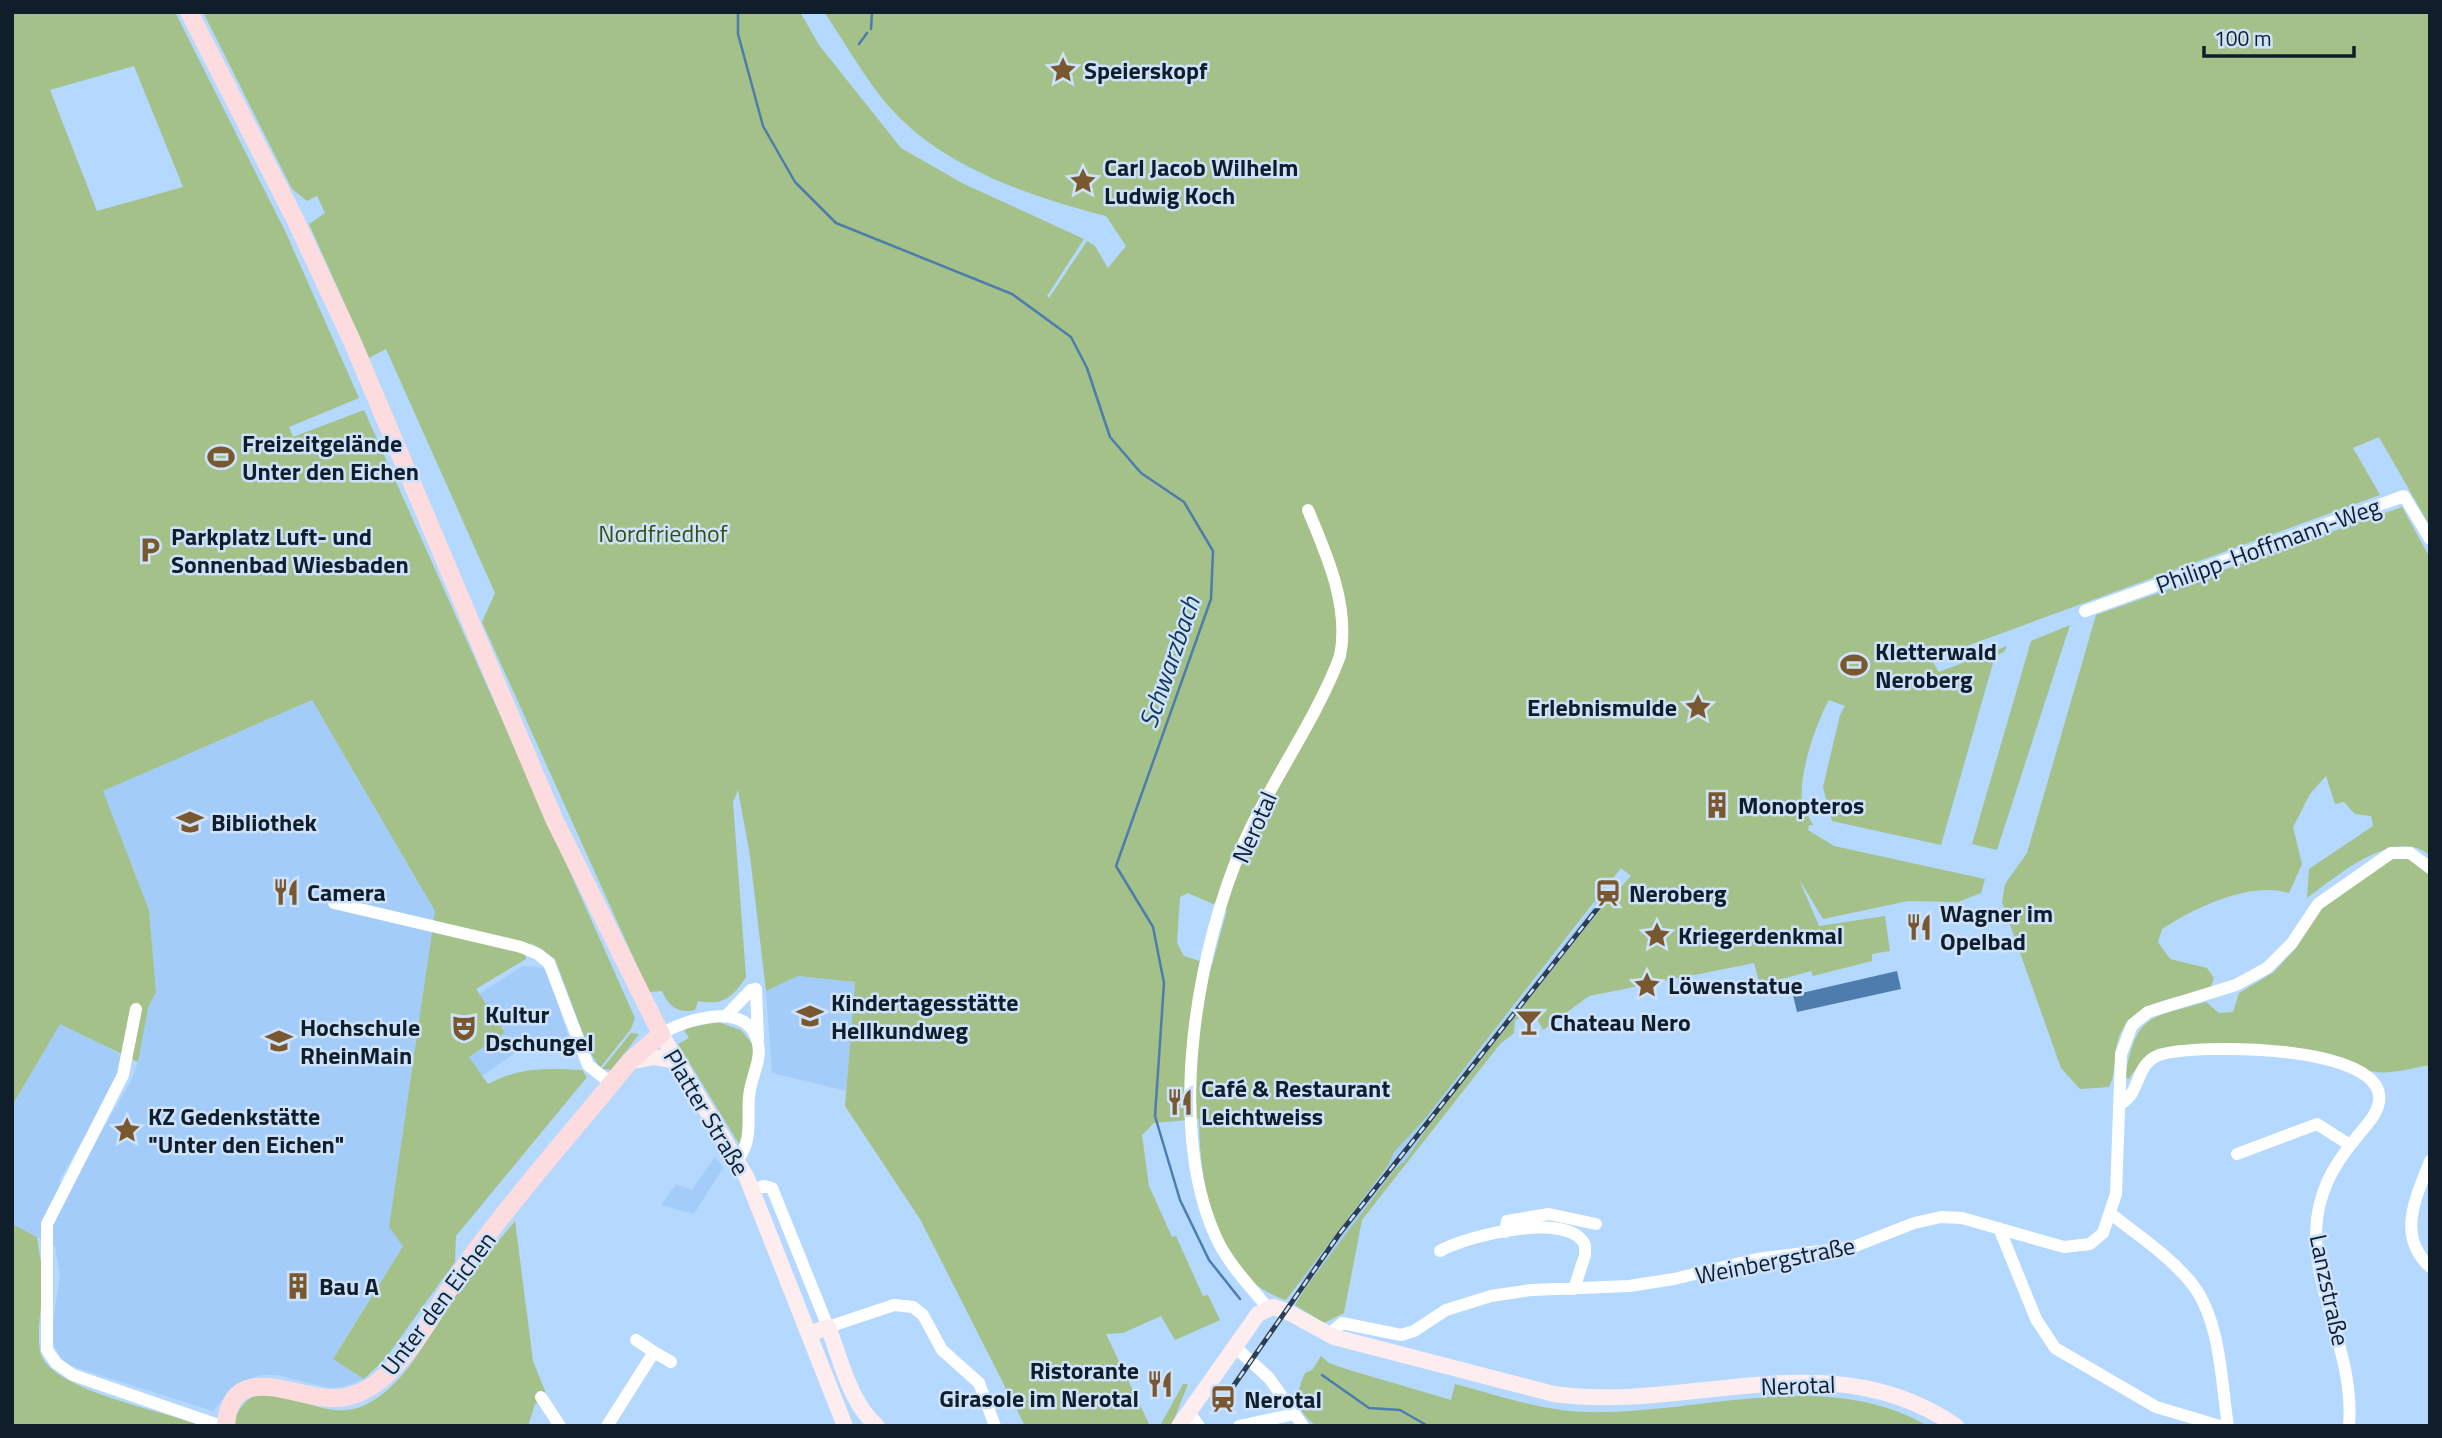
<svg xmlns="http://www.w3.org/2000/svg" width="2442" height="1438" font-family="'Titillium Web',sans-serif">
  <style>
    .built { fill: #a3ccf8 }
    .green { fill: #a3c188; fill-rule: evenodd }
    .water { fill: #4e7dad }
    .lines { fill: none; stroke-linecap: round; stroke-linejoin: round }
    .stream { stroke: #4e7dad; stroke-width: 2.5 }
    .street { stroke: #fff; stroke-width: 12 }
    .secondary { stroke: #feedef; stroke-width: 16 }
    .primary { stroke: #fddcdf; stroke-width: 18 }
    .rail-casing { stroke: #2d3e50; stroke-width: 5 }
    .rail { stroke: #cee3fb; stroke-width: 2.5; stroke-dasharray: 8; stroke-linecap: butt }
    .labels { text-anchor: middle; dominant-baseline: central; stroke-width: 5; stroke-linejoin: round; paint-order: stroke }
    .poi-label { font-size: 24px; font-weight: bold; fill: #101d2b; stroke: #cee3fb; text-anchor: start }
    .park-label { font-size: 24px; fill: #34500e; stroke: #cee3fb }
    .street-label { font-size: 24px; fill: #101d2b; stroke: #cee3fb }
    .water-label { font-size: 26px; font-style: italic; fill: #133658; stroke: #cee3fb }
  </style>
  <rect width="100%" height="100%" fill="#b4d8fe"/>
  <path class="built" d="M 312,700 L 435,910 L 389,1227 L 403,1245 L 333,1358 L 364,1379 L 346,1386 L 329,1388 L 277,1375 L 260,1375 L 237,1384 L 213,1411 L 65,1364 L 54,1346 L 52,1329 L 60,1276 L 55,1246 L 12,1224 L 12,1107 L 60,1023 L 125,1057 L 122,1071 L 59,1181 L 69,1188 L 131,1081 L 138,1062 L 148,1008 L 156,992 L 149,910 L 103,791 Z
    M 1595,899 L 1605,908 L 1600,911 L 1430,1124 L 1405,1161 L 1395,1169 L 1306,1287 L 1299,1282 L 1389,1164 L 1394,1152 L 1424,1120 L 1594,906 Z
    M 523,966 L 540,967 L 547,971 L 572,1048 L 524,1047 L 482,1076 L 468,1057 L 505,1031 L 479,994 Z
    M 798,976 L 855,982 L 846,1091 L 772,1073 L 766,991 Z
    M 715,1157 L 723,1168 L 694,1214 L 661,1205 L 676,1184 L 692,1190 Z"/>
  <path class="green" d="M 12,12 L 175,12 L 286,233 L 359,398 L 289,427 L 293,437 L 364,410 L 635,1018 L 631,1029 L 600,1068 L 590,1052 L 555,959 L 531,943 L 525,953 L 526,959 L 476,989 L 505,1032 L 469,1057 L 488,1084 C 520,1067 547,1068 582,1070 L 587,1077 L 456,1236 L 455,1262 L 385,1359 L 364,1379 L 333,1359 L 403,1246 L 389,1227 L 435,911 L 312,700 L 103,791 L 149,910 L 156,992 L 148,1008 L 138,1062 L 60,1024 L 12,1106 ZM 134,66 L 183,187 L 97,211 L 50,90 Z
    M 203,12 L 800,12 L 819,45 L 901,148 L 962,183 L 1084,239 L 1047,296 L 1049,298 L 1087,241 L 1095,246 L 1108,268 L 1126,246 L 1106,216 C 1035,198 948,169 896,114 C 868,85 847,45 824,12 L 2430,12 L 2430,526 L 2379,437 L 2353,448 L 2380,495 L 1931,659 L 1939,672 L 2007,646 L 2004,652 L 1995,656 L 1941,845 L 1832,821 L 1823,787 L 1840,715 L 1845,706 L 1829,700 C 1816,723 1799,773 1802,800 C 1803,808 1809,817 1813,825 L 1809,825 L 1808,830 L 1834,846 L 1985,879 L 1981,893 L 1958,902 L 1908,901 L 1823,919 L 1799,879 L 1819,926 L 1885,916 L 1890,951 L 1872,954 L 1872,961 L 1813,976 L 1811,971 L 1760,985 L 1754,963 L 1589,996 L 1543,1030 L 1535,1015 L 1515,1020 L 1514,1033 L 1500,1044 L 1362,1220 L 1344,1313 L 1324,1323 L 1295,1305 L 1306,1287 L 1395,1169 L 1405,1161 L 1430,1124 L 1600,910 L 1631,876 L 1621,868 L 1612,879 L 1424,1120 L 1394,1152 L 1389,1164 L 1286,1300 C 1213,1277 1200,1185 1199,1119 L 1154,1123 L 1142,1135 L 1149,1186 L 1172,1237 L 1176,1236 L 1203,1296 L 1208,1295 L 1220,1320 L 1175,1340 L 1161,1316 L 1123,1333 L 1106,1334 L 1150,1426 L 1025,1426 L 920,1219 L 845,1106 L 855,982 L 798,976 L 766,991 L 750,856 L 738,790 L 733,802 L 746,977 C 733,997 723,1006 698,1001 L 695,1010 C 679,1014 668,1006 662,991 L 649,992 L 482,622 L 495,593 L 386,349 L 369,358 L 309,224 L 325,213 L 317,196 L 307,201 L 292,189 ZM 1188,893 L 1227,910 L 1212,965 L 1184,956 L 1177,943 L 1180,897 Z
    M 2402,507 L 2430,558 L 2430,856 C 2396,824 2335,878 2307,898 L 2309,869 L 2373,826 L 2371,816 L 2355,814 L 2344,802 L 2335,804 L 2326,776 L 2310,794 L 2293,827 L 2302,864 L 2289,893 C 2250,881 2194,908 2162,929 L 2158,942 L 2170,959 L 2207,968 L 2214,978 L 2210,989 C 2175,998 2126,1002 2117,1044 C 2114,1060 2116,1073 2109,1087 L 2080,1089 L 2061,1068 L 2002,902 L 2005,884 L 2027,853 L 2096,615 Z
    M 2070,625 L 1997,850 L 1972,844 L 2031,641 Z
    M 2406,855 L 2430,873 L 2430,1065 C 2413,1068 2392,1074 2376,1072 C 2363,1071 2344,1061 2330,1058 C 2279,1045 2249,1042 2196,1047 C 2156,1051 2152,1044 2129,1079 L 2125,1077 C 2136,1014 2149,1018 2206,1002 L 2219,1013 L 2233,1012 L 2239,993 L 2274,972 L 2297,947 L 2313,914 L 2393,857 Z
    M 718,1022 L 741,1030 L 754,1046 L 744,1131 L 739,1144 L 678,1044 L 689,1038 L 684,1030 L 687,1028 Z
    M 631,1033 L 639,1034 L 612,1070 L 602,1069 Z
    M 515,1221 L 533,1361 L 547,1396 L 535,1404 L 528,1426 L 232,1426 C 257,1353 313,1430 365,1405 C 411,1383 432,1325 461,1287 C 479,1264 497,1243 515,1221 Z
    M 12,1224 L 37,1237 C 39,1251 42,1266 43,1280 C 43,1304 36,1327 40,1351 C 46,1390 169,1412 202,1426 L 12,1426 Z
    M 1321,1356 L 1329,1363 L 1346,1369 L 1451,1400 L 1455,1384 C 1497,1395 1542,1411 1586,1412 C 1698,1415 1824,1366 1928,1426 L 1317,1426 C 1294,1411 1295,1395 1305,1373 L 1312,1370 Z
    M 1183,1384 L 1188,1384 L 1173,1422 L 1171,1426 L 1160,1426 Z"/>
  <path class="water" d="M 1897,971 L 1901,989 L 1797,1012 L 1793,995 Z"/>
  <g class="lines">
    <path class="stream" d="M 738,12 L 738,34 L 763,126 L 795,182 L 836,223 L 1012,294 L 1071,337 L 1087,368 L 1110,437 L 1141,473 L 1184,502 L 1213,551 L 1211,599 L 1116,866 L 1153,927 L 1164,983 L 1155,1116 L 1180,1200 L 1209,1260 L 1240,1299
      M 871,29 L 872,12
      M 859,44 L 867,33
      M 1322,1375 L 1369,1408 L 1400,1410 L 1428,1426"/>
    <path class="street" d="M 2085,611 L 2404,496 L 2430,539
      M 334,903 L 521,947 L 538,954 L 549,963 L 588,1065 L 612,1084
      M 136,1009 L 123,1075 L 47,1224 L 47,1350 L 56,1363 L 73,1375 L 221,1426
      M 726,1016 L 751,990 L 756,989 L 758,1040
      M 661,1034 C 686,1019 750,999 758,1044 C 762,1060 750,1079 749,1097 C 747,1118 753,1141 738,1159
      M 2122,1103 C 2141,1092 2135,1064 2159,1055 C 2196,1043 2388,1044 2379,1102 C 2377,1116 2364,1127 2356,1138 C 2332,1167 2317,1194 2316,1233 C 2315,1298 2355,1356 2349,1426
      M 2237,1154 L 2317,1124 L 2350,1145
      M 2430,1161 C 2416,1198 2396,1235 2430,1267
      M 753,1190 L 764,1186 L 772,1188 L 828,1327 L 894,1305 L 913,1307 L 923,1315 L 942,1350 L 979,1383 L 995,1426
      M 2111,1214 C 2139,1236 2171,1257 2193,1285 C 2221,1323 2221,1381 2228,1426
      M 1999,1228 L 2036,1319 L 2055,1348 L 2156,1407 L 2220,1426
      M 1505,1232 L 1507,1221 L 1549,1214 L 1596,1224
      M 1440,1251 C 1466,1236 1569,1210 1585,1245 L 1585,1255 L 1574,1289
      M 1268,1308 C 1249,1285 1227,1263 1215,1235 C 1166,1125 1197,947 1245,840 C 1273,778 1316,720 1340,656 C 1350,607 1327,555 1308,510
      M 1328,1335 L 1342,1323 L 1401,1335 L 1414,1331 L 1446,1310 L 1491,1296 L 1531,1290 L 1629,1286 L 1674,1279 L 1757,1259 L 1853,1247 L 1914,1223 L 1941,1217 L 1962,1218 L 2064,1247 L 2090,1244 L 2103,1233 L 2116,1194 L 2121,1054 L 2132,1025 L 2148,1012 L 2236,985 L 2267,968 L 2292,943 L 2318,904 L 2391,853 L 2410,853 L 2430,868
      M 1234,1346 L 1269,1378 L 1303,1426
      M 654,1352 L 671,1362
      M 541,1397 L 560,1426
      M 1188,1411 L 1199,1426
      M 607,1426 L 654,1352 L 636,1340
      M 1239,1426 L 1295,1414"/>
    <path class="secondary" d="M 661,1034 L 747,1178 L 845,1426
      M 629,1062 L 654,1057 L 678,1061
      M 809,1334 L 828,1327 C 841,1359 849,1402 877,1426
      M 1179,1426 L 1258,1314 L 1273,1307 L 1286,1311 L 1334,1337 L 1554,1394 C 1694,1413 1829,1339 1956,1426"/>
    <path class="primary" d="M 189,12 L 294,217 L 352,341 L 554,819 L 661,1034 L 629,1062 C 576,1128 518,1192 468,1261 C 440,1300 416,1351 379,1381 C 365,1392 347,1399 329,1398 C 294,1397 230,1360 226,1426"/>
    <defs>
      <path id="rail" d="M 1230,1391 L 1340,1233 L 1601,904"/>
    </defs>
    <use href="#rail" class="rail-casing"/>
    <use href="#rail" class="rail"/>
  </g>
  <defs>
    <symbol id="sight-bare" viewBox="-9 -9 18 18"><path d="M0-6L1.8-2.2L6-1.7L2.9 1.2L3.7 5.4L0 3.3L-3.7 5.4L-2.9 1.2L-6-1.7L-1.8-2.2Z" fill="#79582f" stroke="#cee3fb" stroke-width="2.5" paint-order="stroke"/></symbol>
    <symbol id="stadium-bare" viewBox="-9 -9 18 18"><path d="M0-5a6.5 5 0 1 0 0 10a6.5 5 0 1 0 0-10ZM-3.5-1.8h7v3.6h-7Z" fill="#79582f" stroke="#cee3fb" stroke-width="2.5" paint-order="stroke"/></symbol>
    <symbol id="parking-bare" viewBox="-9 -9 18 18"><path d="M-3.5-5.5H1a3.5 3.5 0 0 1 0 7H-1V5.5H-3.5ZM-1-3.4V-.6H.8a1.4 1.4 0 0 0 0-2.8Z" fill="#79582f" stroke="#cee3fb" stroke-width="2.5" paint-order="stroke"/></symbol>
    <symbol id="building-bare" viewBox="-9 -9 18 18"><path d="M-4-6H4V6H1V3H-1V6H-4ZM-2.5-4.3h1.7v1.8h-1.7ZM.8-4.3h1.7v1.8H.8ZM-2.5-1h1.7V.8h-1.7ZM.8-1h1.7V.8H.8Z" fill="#79582f" stroke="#cee3fb" stroke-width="2.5" paint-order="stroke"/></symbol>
    <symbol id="university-bare" viewBox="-9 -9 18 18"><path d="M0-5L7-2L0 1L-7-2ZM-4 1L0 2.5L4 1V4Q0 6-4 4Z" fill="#79582f" stroke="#cee3fb" stroke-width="2.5" paint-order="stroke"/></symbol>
    <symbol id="restaurant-bare" viewBox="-9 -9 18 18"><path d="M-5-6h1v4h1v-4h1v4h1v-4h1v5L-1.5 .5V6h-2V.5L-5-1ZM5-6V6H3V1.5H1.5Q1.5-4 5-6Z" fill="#79582f" stroke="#cee3fb" stroke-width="2.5" paint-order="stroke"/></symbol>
    <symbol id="station-bare" viewBox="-9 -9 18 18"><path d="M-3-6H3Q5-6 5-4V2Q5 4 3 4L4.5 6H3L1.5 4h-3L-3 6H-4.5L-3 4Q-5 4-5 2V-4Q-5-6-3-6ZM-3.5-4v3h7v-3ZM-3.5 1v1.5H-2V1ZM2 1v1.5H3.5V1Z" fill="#79582f" stroke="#cee3fb" stroke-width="2.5" paint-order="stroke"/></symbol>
    <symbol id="school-bare" viewBox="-9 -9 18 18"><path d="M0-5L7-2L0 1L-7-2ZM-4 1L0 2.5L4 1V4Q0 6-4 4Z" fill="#79582f" stroke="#cee3fb" stroke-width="2.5" paint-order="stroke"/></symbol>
    <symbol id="bar-bare" viewBox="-9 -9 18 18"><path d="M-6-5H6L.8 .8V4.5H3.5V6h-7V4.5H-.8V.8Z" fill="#79582f" stroke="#cee3fb" stroke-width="2.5" paint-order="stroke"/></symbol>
    <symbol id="theatre-bare" viewBox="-9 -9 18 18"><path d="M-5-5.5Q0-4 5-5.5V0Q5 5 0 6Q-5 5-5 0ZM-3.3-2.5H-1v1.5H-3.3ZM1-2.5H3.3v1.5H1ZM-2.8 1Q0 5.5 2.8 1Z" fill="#79582f" stroke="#cee3fb" stroke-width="2.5" paint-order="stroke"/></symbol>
  </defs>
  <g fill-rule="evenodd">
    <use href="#sight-bare" x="1044" y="51" width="38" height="38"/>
    <use href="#sight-bare" x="1064" y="162" width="38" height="38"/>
    <use href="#stadium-bare" x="202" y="438" width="38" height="38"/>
    <use href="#parking-bare" x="131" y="531" width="38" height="38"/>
    <use href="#stadium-bare" x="1835" y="646" width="38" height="38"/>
    <use href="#sight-bare" x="1679" y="688" width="38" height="38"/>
    <use href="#building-bare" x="1698" y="786" width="38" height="38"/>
    <use href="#university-bare" x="171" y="803" width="38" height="38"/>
    <use href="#restaurant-bare" x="267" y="873" width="38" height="38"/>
    <use href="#station-bare" x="1589" y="874" width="38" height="38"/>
    <use href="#restaurant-bare" x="1900" y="908" width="38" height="38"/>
    <use href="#sight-bare" x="1638" y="916" width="38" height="38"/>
    <use href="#sight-bare" x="1628" y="966" width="38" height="38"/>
    <use href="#school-bare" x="791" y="997" width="38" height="38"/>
    <use href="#bar-bare" x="1510" y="1003" width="38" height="38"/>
    <use href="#theatre-bare" x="445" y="1009" width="38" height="38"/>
    <use href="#university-bare" x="260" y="1022" width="38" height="38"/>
    <use href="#restaurant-bare" x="1161" y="1083" width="38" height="38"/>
    <use href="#sight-bare" x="108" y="1111" width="38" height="38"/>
    <use href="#building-bare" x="279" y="1267" width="38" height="38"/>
    <use href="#restaurant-bare" x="1141" y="1365" width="38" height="38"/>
    <use href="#station-bare" x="1204" y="1380" width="38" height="38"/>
  </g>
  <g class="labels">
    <g class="poi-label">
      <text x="1084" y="70">Speierskopf</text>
      <text x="1104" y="167">Carl Jacob Wilhelm<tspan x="1104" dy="28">Ludwig Koch</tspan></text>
      <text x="242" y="443">Freizeitgelände<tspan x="242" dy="28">Unter den Eichen</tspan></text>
      <text x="171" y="536">Parkplatz Luft- und<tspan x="171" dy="28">Sonnenbad Wiesbaden</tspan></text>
      <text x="1875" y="651">Kletterwald<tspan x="1875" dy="28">Neroberg</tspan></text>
      <text x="1677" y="707" text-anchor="end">Erlebnismulde</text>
      <text x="1738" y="805">Monopteros</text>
      <text x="211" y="822">Bibliothek</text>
      <text x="307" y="892">Camera</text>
      <text x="1629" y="893">Neroberg</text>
      <text x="1940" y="913">Wagner im<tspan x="1940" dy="28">Opelbad</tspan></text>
      <text x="1678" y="935">Kriegerdenkmal</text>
      <text x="1668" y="985">Löwenstatue</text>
      <text x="831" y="1002">Kindertagesstätte<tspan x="831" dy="28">Hellkundweg</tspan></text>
      <text x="485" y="1014">Kultur<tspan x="485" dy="28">Dschungel</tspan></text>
      <text x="1550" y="1022">Chateau Nero</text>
      <text x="300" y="1027">Hochschule<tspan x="300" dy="28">RheinMain</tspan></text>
      <text x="1201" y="1088">Café &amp; Restaurant<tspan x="1201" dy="28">Leichtweiss</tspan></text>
      <text x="148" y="1116">KZ Gedenkstätte<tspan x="148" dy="28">"Unter den Eichen"</tspan></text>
      <text x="319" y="1286">Bau A</text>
      <text x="1139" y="1370" text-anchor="end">Ristorante<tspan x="1139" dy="28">Girasole im Nerotal</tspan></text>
      <text x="1244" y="1399">Nerotal</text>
    </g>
    <g class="park-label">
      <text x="663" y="533">Nordfriedhof</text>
    </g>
    <g class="street-label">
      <text transform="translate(2268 545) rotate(-20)">Philipp-Hoffmann-Weg</text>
      <text transform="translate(1254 827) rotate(-66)">Nerotal</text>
      <text transform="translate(707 1112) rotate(59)">Platter Straße</text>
      <text transform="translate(1775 1260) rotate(-11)">Weinbergstraße</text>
      <text transform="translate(2330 1290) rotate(78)">Lanzstraße</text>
      <text transform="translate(438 1303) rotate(-53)">Unter den Eichen</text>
      <text transform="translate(1798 1385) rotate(-2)">Nerotal</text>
    </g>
    <g class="water-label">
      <text transform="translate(1169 662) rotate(-71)">Schwarzbach</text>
    </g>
  </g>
  <rect width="2442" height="1438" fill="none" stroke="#101d2b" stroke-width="28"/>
  <path d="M2204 46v10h150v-10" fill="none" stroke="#101d2b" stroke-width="3.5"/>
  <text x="2214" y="46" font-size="21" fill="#101d2b" stroke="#cee3fb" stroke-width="5" paint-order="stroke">100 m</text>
</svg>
